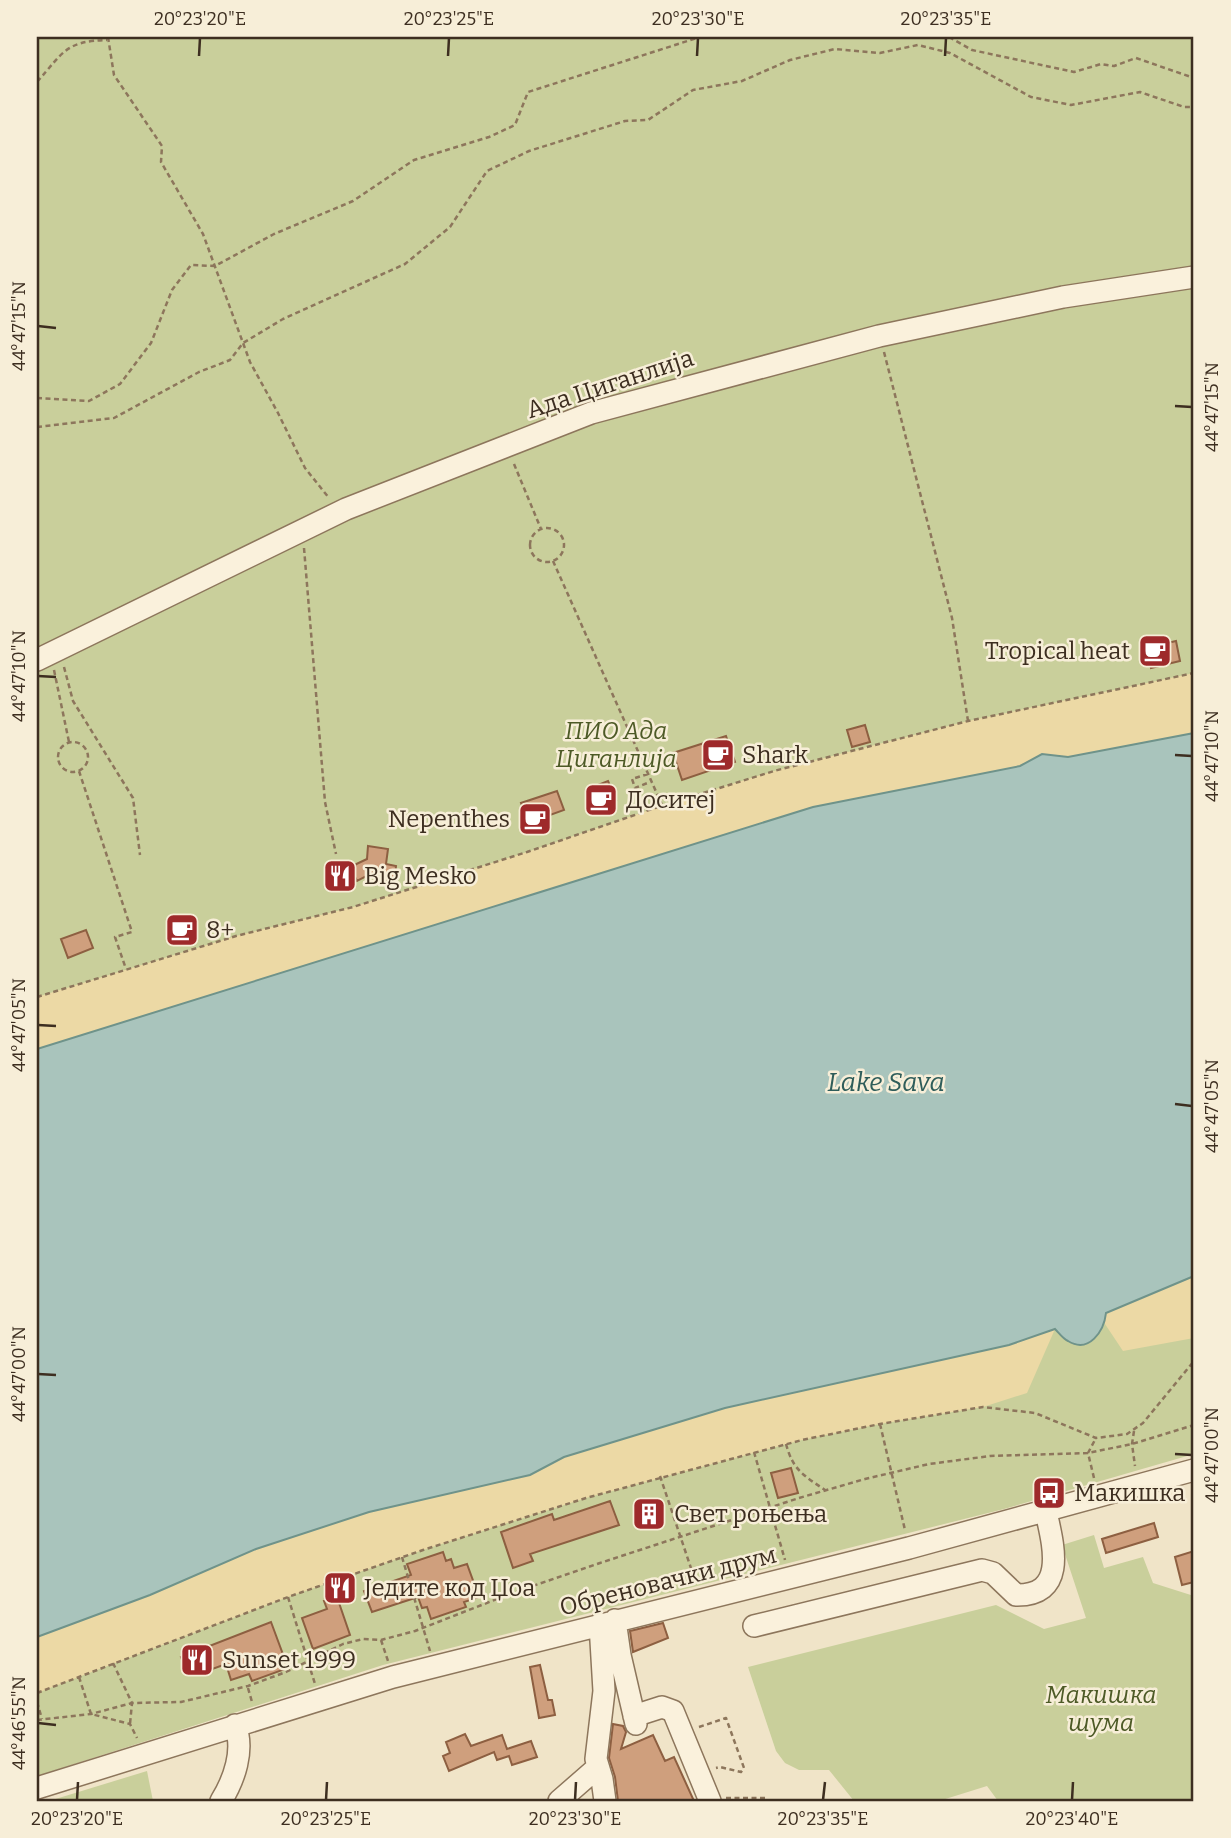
<svg xmlns="http://www.w3.org/2000/svg" width="1231" height="1838" font-family="Bitter,serif">
  <style>
    .green { fill: #c9cf9b }
    .sand { fill: #ecd9a5 }
    .water { fill: #a9c4bc; stroke: #6f938a; stroke-width: 2 }
    .building { fill: #cf9f7d; stroke: #8d5f41; stroke-width: 2 }
    .lines { fill: none; stroke-linecap: round; stroke-linejoin: round }
    .minor-casing { stroke: #8d765c; stroke-width: 24 }
    .path { stroke: #8d765c; stroke-width: 2.5; stroke-dasharray: 5 3.5; stroke-linecap: butt }
    .minor { stroke: #faf1dc; stroke-width: 21 }
    .ticks { fill: none; stroke: #3d2e20; stroke-width: 2.5 }
    .labels { text-anchor: middle; dominant-baseline: central; stroke-width: 5; stroke-linejoin: round; paint-order: stroke }
    .street-label { font-size: 24px; fill: #3d2e20; stroke: #f7eed8 }
    .poi-label { font-size: 24px; fill: #3d2e20; stroke: #f7eed8; text-anchor: start }
    .park-label { font-size: 24px; font-style: italic; fill: #4d5a26; stroke: #f7eed8 }
    .water-label { font-size: 26px; font-style: italic; fill: #2f5d5a; stroke: #f7eed8 }
    .neatline { fill: none; stroke: #3d2e20; stroke-width: 2.5 }
    .ticks-label { font-size: 18px; text-anchor: middle; fill: #3d2e20 }
  </style>
  <rect width="100%" height="100%" fill="#f0e4c8"/>
  <path class="green" d="M 37,37 L 1194,37 L 1194,1454 L 1004,1509 L 383,1665 L 37,1776 Z
    M 1094,1535 L 1104,1568 L 1143,1557 L 1153,1583 L 1194,1596 L 1194,1801 L 998,1801 L 987,1786 L 939,1801 L 854,1801 L 829,1770 L 799,1770 L 785,1763 L 776,1751 L 748,1667 L 996,1605 L 1044,1629 L 1086,1618 L 1062,1545 Z
    M 147,1771 L 153,1801 L 49,1801 Z"/>
  <path class="sand" d="M 1194,673 L 1194,733 L 1068,757 L 1042,754 L 1020,766 L 813,807 L 37,1049 L 37,997 L 236,936 L 353,907 L 527,852 L 655,808 L 774,771 L 968,721 Z
    M 1194,1276 L 1194,1338 L 1123,1351 L 1105,1324 L 1105,1313 Z
    M 1055,1329 L 1027,1393 L 983,1407 L 880,1424 L 802,1440 L 586,1498 L 423,1550 L 288,1597 L 37,1693 L 37,1637 L 150,1595 L 256,1549 L 369,1512 L 530,1475 L 564,1457 L 725,1408 L 1009,1345 Z"/>
  <path class="water" d="M 1194,733 L 1194,1276 L 1106,1313 C 1104,1331 1089,1354 1068,1341 C 1063,1339 1059,1333 1055,1329 L 1009,1345 L 725,1408 L 564,1457 L 530,1475 L 369,1512 L 256,1549 L 150,1595 L 37,1637 L 37,1049 L 813,807 L 1020,766 L 1042,754 L 1068,757 Z"/>
  <path class="building" d="M 1176,641 L 1180,661 L 1151,668 L 1146,648 Z
    M 865,725 L 870,742 L 852,747 L 847,730 Z
    M 726,736 L 735,762 L 682,780 L 673,753 Z
    M 608,781 L 616,800 L 597,807 L 590,788 Z
    M 557,791 L 564,810 L 528,823 L 521,803 Z
    M 368,846 L 388,849 L 386,864 L 396,866 L 394,882 L 382,880 L 384,867 L 357,881 L 350,867 L 367,859 Z
    M 86,930 L 93,948 L 68,958 L 61,939 Z
    M 791,1468 L 798,1493 L 778,1498 L 771,1473 Z
    M 610,1501 L 619,1525 L 530,1554 L 533,1561 L 513,1568 L 501,1532 L 552,1514 L 554,1520 Z
    M 656,1504 L 661,1519 L 643,1524 L 638,1509 Z
    M 1154,1523 L 1158,1537 L 1106,1553 L 1102,1539 Z
    M 1194,1551 L 1194,1582 L 1182,1585 L 1175,1557 Z
    M 443,1552 L 446,1561 L 451,1559 L 454,1568 L 467,1564 L 479,1597 L 464,1602 L 466,1607 L 431,1619 L 427,1607 L 422,1608 L 418,1597 L 372,1612 L 364,1591 L 411,1575 L 407,1564 Z
    M 337,1597 L 350,1635 L 313,1649 L 302,1618 L 327,1609 L 324,1601 Z
    M 271,1622 L 288,1668 L 252,1681 L 249,1674 L 231,1680 L 226,1664 L 204,1672 L 201,1662 L 185,1668 L 181,1657 Z
    M 663,1623 L 668,1638 L 633,1652 L 630,1631 Z
    M 540,1665 L 548,1700 L 552,1700 L 555,1715 L 539,1718 L 530,1667 Z
    M 613,1724 L 623,1726 L 626,1732 L 621,1749 L 653,1735 L 665,1761 L 674,1757 L 694,1801 L 618,1801 L 615,1777 L 609,1758 Z
    M 465,1734 L 471,1746 L 502,1735 L 507,1749 L 531,1741 L 537,1757 L 512,1765 L 509,1756 L 497,1760 L 494,1752 L 449,1771 L 443,1756 L 450,1753 L 446,1742 Z"/>
  <g class="lines">
    <defs>
      <path id="minor" d="M 37,660 L 346,509 L 591,413 L 879,336 L 1063,297 L 1194,277
        M 615,1620 L 620,1655 L 636,1724
        M 600,1624 L 604,1691 L 596,1759 L 602,1779 L 605,1801
        M 754,1626 L 982,1570 L 993,1573 L 1016,1595 C 1068,1596 1053,1544 1046,1512
        M 634,1716 L 662,1707 L 673,1711 L 710,1801
        M 37,1788 L 393,1677 L 909,1548 L 1194,1470
        M 221,1801 C 234,1780 245,1750 235,1725
        M 559,1801 L 598,1767"/>
    </defs>
    <use href="#minor" class="minor-casing"/>
    <path class="path" d="M 108,37 L 114,75 L 162,146 L 161,162 L 203,234 L 250,362 L 278,413 L 305,468 L 329,498
      M 767,37 L 798,37
      M 949,37 L 972,50 L 1074,72 L 1101,64 L 1114,66 L 1136,58 L 1194,78
      M 37,82 C 63,53 65,41 107,40
      M 884,352 L 952,618 L 968,721
      M 37,398 L 89,401 L 120,384 L 151,343 L 172,290 L 191,265 L 215,266 L 274,234 L 353,201 L 414,160 L 489,137 L 515,125 L 528,92 L 700,37
      M 37,427 L 114,418 L 199,372 L 230,360 L 243,343 L 283,319 L 405,264 L 450,227 L 487,171 L 529,151 L 625,121 L 648,120 L 693,90 L 742,81 L 790,60 L 835,49 L 880,53 L 918,45 L 950,53 L 1031,97 L 1071,105 L 1140,92 L 1184,107 L 1194,107
      M 514,464 L 541,529
      M530 545a17 17 0 1 1 34 0a17 17 0 1 1-34 0Z
      M 304,548 L 325,802 L 336,854
      M 553,561 L 662,805
      M 64,667 L 73,701 L 133,798 L 140,855
      M 54,670 L 69,742
      M58 757a15 15 0 1 1 30 0a15 15 0 1 1-30 0Z
      M 79,771 L 132,932 L 115,937 L 126,969
      M 648,774 L 632,779 L 635,788 L 650,782
      M 37,997 L 236,936 L 353,907 L 527,852 L 655,808 L 774,771 L 968,721 L 1194,673
      M 880,1424 L 905,1530
      M 1134,1431 L 1132,1444 L 1135,1466
      M 786,1444 C 793,1470 803,1475 825,1490
      M 754,1452 L 785,1560
      M 660,1476 L 696,1583
      M 1094,1478 L 1088,1453 L 1096,1438
      M 402,1557 L 430,1651
      M 288,1597 L 315,1684
      M 381,1640 L 388,1661
      M 113,1663 L 132,1703 L 130,1724
      M 79,1677 L 91,1714 L 130,1724 L 137,1738
      M 248,1688 L 252,1702
      M 37,1693 L 288,1597 L 423,1550 L 586,1498 L 802,1440 L 880,1424 L 983,1407 L 1035,1413 L 1096,1438 L 1127,1434 L 1143,1423 L 1194,1361
      M 37,1702 L 42,1719
      M 37,1720 L 91,1714 L 132,1703 L 181,1702 L 248,1686 L 286,1672 L 343,1644 L 363,1639 L 381,1640 L 415,1631 L 515,1592 L 600,1563 L 799,1498 L 865,1479 L 929,1464 L 990,1456 L 1088,1453 L 1132,1444 L 1194,1425
      M 699,1727 L 726,1718 L 744,1768 L 741,1772 L 720,1767 L 716,1768
      M 726,1798 L 766,1798"/>
    <use href="#minor" class="minor"/>
  </g>
  <path class="ticks" d="M 199,56 L 200,38M 448,56 L 449,38M 697,56 L 698,38M 945,56 L 946,38M 38,326 L 56,328M 1175,406 L 1192,407M 38,676 L 56,677M 1175,755 L 1192,756M 38,1025 L 56,1026M 1175,1104 L 1192,1106M 38,1374 L 56,1375M 1175,1454 L 1192,1455M 38,1723 L 56,1725M 77,1800 L 78,1782M 326,1800 L 327,1782M 575,1800 L 576,1782M 823,1800 L 825,1782M 1072,1800 L 1073,1782"/>
  <defs>
    <symbol id="cafe-square" viewBox="-11 -11 22 22"><rect x="-9" y="-9" width="18" height="18" rx="4" fill="#9e2a2b" stroke="#f7eed8"/><path d="M-5.5-4.5H6V0H3Q3 3.5 0 3.5H-2.5Q-5.5 3.5-5.5 0ZM3-3.2v2h1.7v-2ZM-6 4.5H4V6H-6Z" fill="#fff"/></symbol>
    <symbol id="restaurant-square" viewBox="-11 -11 22 22"><rect x="-9" y="-9" width="18" height="18" rx="4" fill="#9e2a2b" stroke="#f7eed8"/><path d="M-5-6h1v4h1v-4h1v4h1v-4h1v5L-1.5 .5V6h-2V.5L-5-1ZM5-6V6H3V1.5H1.5Q1.5-4 5-6Z" fill="#fff"/></symbol>
    <symbol id="bus-square" viewBox="-11 -11 22 22"><rect x="-9" y="-9" width="18" height="18" rx="4" fill="#9e2a2b" stroke="#f7eed8"/><path d="M-5-6H5V4H4V6H2V4H-2V6H-4V4H-5ZM-3.5-4V0h7V-4ZM-3.5 1.2v1.5H-2V1.2ZM2 1.2v1.5H3.5V1.2Z" fill="#fff"/></symbol>
    <symbol id="building-square" viewBox="-11 -11 22 22"><rect x="-9" y="-9" width="18" height="18" rx="4" fill="#9e2a2b" stroke="#f7eed8"/><path d="M-4-6H4V6H1V3H-1V6H-4ZM-2.5-4.3h1.7v1.8h-1.7ZM.8-4.3h1.7v1.8H.8ZM-2.5-1h1.7V.8h-1.7ZM.8-1h1.7V.8H.8Z" fill="#fff"/></symbol>
  </defs>
  <g fill-rule="evenodd">
    <use href="#cafe-square" x="1136" y="632" width="38" height="38"/>
    <use href="#cafe-square" x="699" y="736" width="38" height="38"/>
    <use href="#cafe-square" x="582" y="781" width="38" height="38"/>
    <use href="#cafe-square" x="516" y="800" width="38" height="38"/>
    <use href="#restaurant-square" x="321" y="857" width="38" height="38"/>
    <use href="#cafe-square" x="163" y="911" width="38" height="38"/>
    <use href="#bus-square" x="1030" y="1474" width="38" height="38"/>
    <use href="#building-square" x="630" y="1495" width="38" height="38"/>
    <use href="#restaurant-square" x="321" y="1569" width="38" height="38"/>
    <use href="#restaurant-square" x="178" y="1641" width="38" height="38"/>
  </g>
  <g class="labels">
    <g class="street-label">
      <text transform="translate(610 384) rotate(-18)">Ада Циганлија</text>
      <text transform="translate(668 1581) rotate(-14)">Обреновачки друм</text>
    </g>
    <g class="poi-label">
      <text x="1130" y="651" text-anchor="end">Tropical heat</text>
      <text x="742" y="755">Shark</text>
      <text x="626" y="800">Доситеј</text>
      <text x="510" y="819" text-anchor="end">Nepenthes</text>
      <text x="364" y="876">Big Mesko</text>
      <text x="206" y="930">8+</text>
      <text x="1074" y="1493">Макишка</text>
      <text x="674" y="1514">Свет роњења</text>
      <text x="364" y="1588">Једите код Џоа</text>
      <text x="222" y="1660">Sunset 1999</text>
    </g>
    <g class="park-label">
      <text x="616" y="731">ПИО Ада<tspan x="616" dy="28">Циганлија</tspan></text>
      <text x="1101" y="1695">Макишка<tspan x="1101" dy="28">шума</tspan></text>
    </g>
    <g class="water-label">
      <text x="886" y="1082">Lake Sava</text>
    </g>
  </g>
  <rect width="1231" height="1838" fill="none" stroke="#f7eed8" stroke-width="77"/>
  <rect x="38" y="38" width="1154" height="1762" class="neatline"/>
  <g class="ticks-label">
    <text x="200" y="25">20°23'20"E</text>
    <text x="449" y="25">20°23'25"E</text>
    <text x="698" y="25">20°23'30"E</text>
    <text x="946" y="25">20°23'35"E</text>
    <text transform="translate(19 326) rotate(-90)" y="6">44°47'15"N</text>
    <text transform="translate(1212 407) rotate(-90)" y="6">44°47'15"N</text>
    <text transform="translate(19 676) rotate(-90)" y="6">44°47'10"N</text>
    <text transform="translate(1212 756) rotate(-90)" y="6">44°47'10"N</text>
    <text transform="translate(19 1025) rotate(-90)" y="6">44°47'05"N</text>
    <text transform="translate(1212 1106) rotate(-90)" y="6">44°47'05"N</text>
    <text transform="translate(19 1374) rotate(-90)" y="6">44°47'00"N</text>
    <text transform="translate(1212 1455) rotate(-90)" y="6">44°47'00"N</text>
    <text transform="translate(19 1723) rotate(-90)" y="6">44°46'55"N</text>
    <text x="77" y="1825">20°23'20"E</text>
    <text x="326" y="1825">20°23'25"E</text>
    <text x="575" y="1825">20°23'30"E</text>
    <text x="823" y="1825">20°23'35"E</text>
    <text x="1072" y="1825">20°23'40"E</text>
  </g>
</svg>
